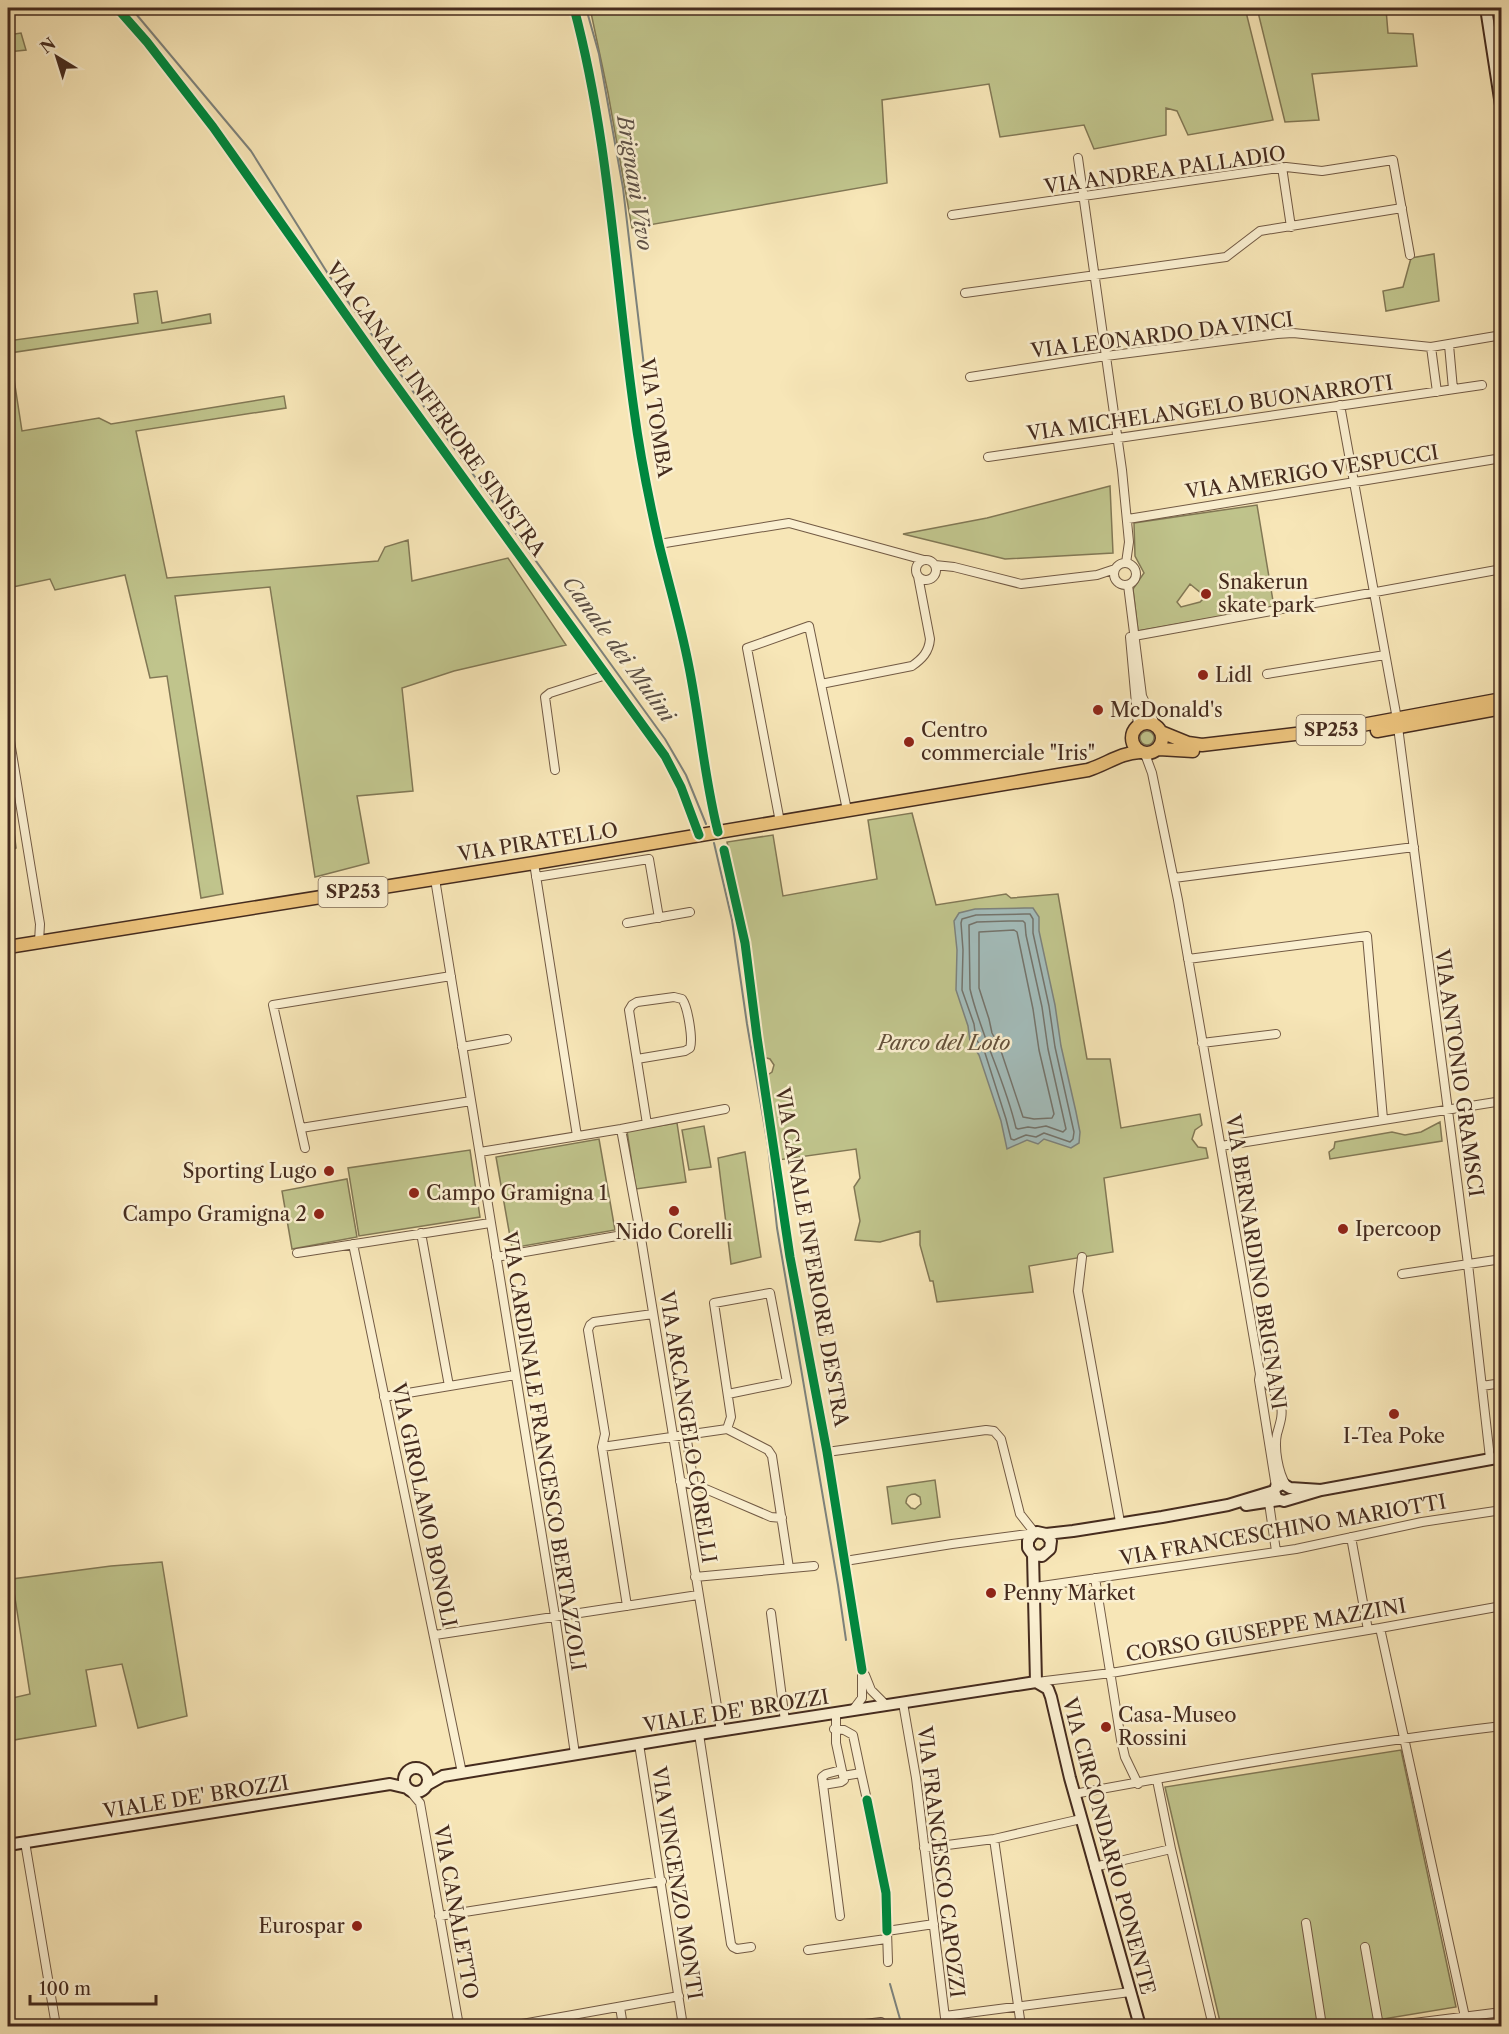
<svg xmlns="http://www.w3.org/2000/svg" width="1509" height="2034" font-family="'Libre Caslon Text',serif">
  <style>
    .green { fill: #c0c48c; stroke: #827855; stroke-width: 1.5; fill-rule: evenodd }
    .water { fill: #a3bcba; stroke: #7d827c; stroke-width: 1.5 }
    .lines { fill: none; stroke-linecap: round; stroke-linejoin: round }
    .shore { stroke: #74746c; stroke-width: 1.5 }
    .stream { stroke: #7d827c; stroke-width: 2 }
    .street-casing { stroke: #725a44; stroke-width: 10 }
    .secondary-casing { stroke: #452b1e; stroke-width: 14 }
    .primary-casing { stroke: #452b1e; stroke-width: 15 }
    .street { stroke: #faefd0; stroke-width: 8 }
    .secondary { stroke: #faefd0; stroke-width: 10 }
    .primary { stroke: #ecc37c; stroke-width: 12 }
    .cycleway-casing { stroke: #faefd0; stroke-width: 13 }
    .cycleway { stroke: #00873e; stroke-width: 9 }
    .poi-dot { fill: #8f2418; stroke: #faefd0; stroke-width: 2 }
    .labels { text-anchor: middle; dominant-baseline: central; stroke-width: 5; stroke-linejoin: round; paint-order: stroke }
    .shield { fill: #faefd0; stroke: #7b6653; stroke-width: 1.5 }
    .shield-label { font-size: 18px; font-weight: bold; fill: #452b1e }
    .street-label { font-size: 20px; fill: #452b1e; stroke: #faefd0 }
    .poi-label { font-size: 20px; fill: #452b1e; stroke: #faefd0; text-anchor: start }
    .park-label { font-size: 20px; font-style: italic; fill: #64513a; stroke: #faefd0 }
    .water-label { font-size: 21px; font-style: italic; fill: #5c4f45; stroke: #faefd0 }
  </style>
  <rect width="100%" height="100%" fill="#f7e6b7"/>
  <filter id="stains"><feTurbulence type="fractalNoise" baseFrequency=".00333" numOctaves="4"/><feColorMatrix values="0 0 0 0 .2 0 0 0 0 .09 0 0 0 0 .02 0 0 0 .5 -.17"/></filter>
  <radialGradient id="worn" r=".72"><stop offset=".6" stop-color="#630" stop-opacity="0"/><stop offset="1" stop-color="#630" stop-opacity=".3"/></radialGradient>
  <path class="green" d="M 590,8 L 1245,8 L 1273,120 L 1188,135 L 1177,111 L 1166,108 L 1166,135 L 1094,149 L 1084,125 L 1000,137 L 989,84 L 882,100 L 887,183 L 632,228 L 608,93 Z
    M 1257,8 L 1391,8 L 1386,9 L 1388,33 L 1413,34 L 1417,66 L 1312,74 L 1319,120 L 1285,122 Z
    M 21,33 L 26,50 L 8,52 L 8,35 Z
    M 1434,254 L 1439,301 L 1386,311 L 1383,291 L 1403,287 L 1411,258 Z
    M 157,291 L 162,323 L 210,314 L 211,323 L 10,353 L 22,431 L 99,418 L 111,424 L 284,396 L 286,408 L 136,431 L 167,578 L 378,561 L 385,547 L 408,540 L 412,581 L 508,558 L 566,645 L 454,671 L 402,688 L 413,791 L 357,796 L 369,863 L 315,877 L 270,587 L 175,596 L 223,894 L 201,898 L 167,676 L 150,678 L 125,575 L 55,590 L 50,579 L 8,588 L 8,339 L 8,341 L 138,323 L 134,294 Z
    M 1110,486 L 1113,553 L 1005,559 L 903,534 L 987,518 Z
    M 1257,505 L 1274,607 L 1138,631 L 1133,589 L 1144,573 L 1135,556 L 1134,523 ZM 1190,584 L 1202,594 L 1203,599 L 1200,602 L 1181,607 L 1177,602 Z
    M1140 738a7 7 0 1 1 14 0a7 7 0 1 1-14 0Z
    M 8,780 L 16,848 L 8,852 Z
    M 912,813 L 936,905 L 1006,894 L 1011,898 L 1058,894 L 1087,1059 L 1110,1059 L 1121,1128 L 1200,1114 L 1202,1125 L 1195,1130 L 1192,1139 L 1198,1147 L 1206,1148 L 1208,1158 L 1104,1178 L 1113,1252 L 1029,1266 L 1033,1292 L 937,1302 L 933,1281 L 930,1281 L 920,1245 L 920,1231 L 880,1242 L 855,1240 L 860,1221 L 854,1187 L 860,1178 L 856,1149 L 778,1160 L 766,1076 L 772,1072 L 774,1065 L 770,1059 L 763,1057 L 749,942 L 727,842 L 773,835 L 783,896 L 877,879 L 868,820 Z
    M 1440,1122 L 1442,1141 L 1330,1159 L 1329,1152 L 1334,1148 L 1335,1142 L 1392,1132 L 1405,1135 L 1421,1132 Z
    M 677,1123 L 686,1182 L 636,1189 L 627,1131 Z
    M 704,1126 L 711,1167 L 689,1170 L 682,1130 Z
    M 599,1139 L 615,1230 L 512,1248 L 496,1157 Z
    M 470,1150 L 480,1217 L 359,1236 L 348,1168 Z
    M 745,1152 L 761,1257 L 731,1264 L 718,1158 Z
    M 347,1179 L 357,1237 L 292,1249 L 282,1191 Z
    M 935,1480 L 940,1517 L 892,1524 L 887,1487 ZM 915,1494 L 920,1497 L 921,1504 L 915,1509 L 911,1508 L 906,1503 C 906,1497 910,1494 915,1494 Z
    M 162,1562 L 187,1716 L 138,1728 L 122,1664 L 86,1670 L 96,1726 L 8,1741 L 8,1699 L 30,1694 L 12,1579 L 111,1566 Z
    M 1401,1750 L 1456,2007 L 1341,2026 L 1221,2026 L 1165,1787 Z
    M 8,1977 L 15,2026 L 8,2026 Z
    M 1501,2019 L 1501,2026 L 1476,2026 L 1475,2023 Z"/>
  <path class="water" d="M 1025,908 L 1033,908 L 1039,917 L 1039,931 L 1055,1005 L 1061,1046 L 1076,1112 L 1080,1132 L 1079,1143 L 1071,1148 L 1044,1139 L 1038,1144 L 1027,1140 L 1007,1149 L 1001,1121 L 979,1055 L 970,1041 L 968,1026 L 956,990 L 957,950 L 954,921 L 959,913 L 975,909 Z"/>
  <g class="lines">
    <path class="shore" d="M 1025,914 L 1030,914 L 1033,919 L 1033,933 L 1049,1006 L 1055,1047 L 1074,1132 L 1073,1139 L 1070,1142 L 1044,1133 L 1036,1137 L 1026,1135 L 1014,1140 L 1011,1139 L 1006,1119 L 985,1053 L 976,1039 L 974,1024 L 962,990 L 963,950 L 961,923 L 962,919 L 976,915 Z
      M 1009,921 L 1023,921 L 1025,923 L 1026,935 L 1042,1007 L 1048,1049 L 1066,1129 L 1063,1132 L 1046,1126 L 1035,1128 L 1028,1127 L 1018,1129 L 1016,1128 C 1005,1080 981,1036 970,989 L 969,925 L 977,922 Z
      M 1014,930 L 1017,932 L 1033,1009 L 1039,1050 L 1054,1114 L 1052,1118 L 1034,1119 L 1023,1117 L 1000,1048 L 992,1033 L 989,1019 L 979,988 L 979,932 Z"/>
    <path class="stream" d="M 131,8 L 251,151 L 330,277 L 665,739 L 686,775 L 706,824
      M 586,8 L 599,54 L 623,188 L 644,366
      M 643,379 L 644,387 L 648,387
      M 714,843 L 732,920 L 747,1024 L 768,1146 L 777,1228 L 838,1585 L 846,1640
      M 890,1984 L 902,2026"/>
    <defs>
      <path id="street" d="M 574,8 C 609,139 615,276 634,410 C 640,455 649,500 659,544 C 669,585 681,625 689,667 C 700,722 704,777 718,832
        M 125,16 L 213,127 L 380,363 L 665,756 L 681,787 L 699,835
        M 1078,158 L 1122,470 L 1129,542 L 1126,563
        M 1282,167 L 1291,227
        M 952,215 L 1286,167 L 1322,171 L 1393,160 L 1410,255
        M 965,293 L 1226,257 L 1260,231 L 1402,208
        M 1449,345 L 1453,389
        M 1431,347 L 1437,392
        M 970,377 L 1106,356 L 1277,334 L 1293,333 L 1431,347 L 1502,335
        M 1340,405 L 1397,719
        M 988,457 L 1482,385
        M 1128,519 L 1502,458
        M 659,544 L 789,523 L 924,560
        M916 570a10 10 0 1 1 20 0a10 10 0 1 1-20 0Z
        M1114 574a11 11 0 1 1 22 0a11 11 0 1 1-22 0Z
        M 935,565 L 954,567 L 1021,584 L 1097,575 L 1115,569
        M 1128,585 L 1142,696 L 1156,726
        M 1134,636 L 1502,569
        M 1130,637 L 1138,726
        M 1267,674 L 1385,655
        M 821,684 L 912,666 C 922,659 929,652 930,639 L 918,576
        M 1398,727 L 1468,1264 L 1490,1458
        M 8,729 L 40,924 L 39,942
        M 1145,754 L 1152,773 L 1178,900 L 1260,1374 L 1259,1380 L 1276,1487
        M 555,770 L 545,697 L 550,693 L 606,675
        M 780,822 L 747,648 L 809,626 L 847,810
        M 534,863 L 577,1136
        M 536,877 L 649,859 L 659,918
        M 1174,878 L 1414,847
        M 435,879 L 555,1616 L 575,1754
        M 627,923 L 690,912
        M 1188,959 L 1367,936 L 1383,1119
        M 1202,1043 L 1276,1034
        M 462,1047 L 507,1039
        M 637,1059 L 685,1051 L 690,1048 C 693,1039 688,1007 682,999 L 674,997 L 637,1002 L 632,1005 L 629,1010 L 647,1124
        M 301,1128 L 471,1101
        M 621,1129 L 640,1232 L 721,1731
        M 1221,1146 L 1502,1101
        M 305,1148 L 273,1005 L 451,976
        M 480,1152 L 621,1129 L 725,1109
        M 421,1233 L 449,1386
        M 353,1244 L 462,1773
        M 297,1253 L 490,1223
        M 496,1257 L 640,1232
        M 790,1257 L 827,1452 L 862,1670 L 862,1698 L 853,1710
        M 1082,1257 L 1078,1291 L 1120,1522
        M 1402,1274 L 1502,1259
        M 1260,1374 C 1266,1383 1278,1394 1281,1405 C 1283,1416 1280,1423 1277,1434 C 1274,1448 1278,1472 1286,1485
        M 1482,1386 L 1502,1383
        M 384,1397 L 515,1375
        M 727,1429 L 731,1417 L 714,1303 L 770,1293 L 787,1382 L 728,1394
        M 686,1434 L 694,1485
        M 602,1447 L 727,1429 L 768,1450 L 772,1456 L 789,1568
        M 827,1452 L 986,1430 L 994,1431 L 1001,1439 L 1020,1514 L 1035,1533
        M 680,1481 L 701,1487 L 771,1517 L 782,1518
        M 1269,1503 L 1276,1551
        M 1351,1537 L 1368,1630
        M 845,1561 L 952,1544 L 1035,1533
        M 695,1577 L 814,1566
        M 1095,1578 L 1121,1740 L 1125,1757 L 1138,1784
        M 1035,1587 L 1296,1549 L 1422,1522 L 1502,1510
        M 627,1606 L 602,1447 L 605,1434 L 588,1330 L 590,1325 L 594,1322 L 653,1314
        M 771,1613 L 785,1721
        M 1380,1628 L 1467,2026
        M 435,1635 L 698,1595
        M 865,1675 L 871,1690 L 886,1705
        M 1037,1682 L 1111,1673 L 1380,1628 L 1502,1606
        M 903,1703 L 916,1778 L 946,2026
        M 834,1729 L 844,1730 L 853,1735 L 861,1773 L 843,1776
        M 699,1734 L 731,1944 L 733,1947 L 737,1949 L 751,1947
        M 639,1744 L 683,2026
        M 861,1773 L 867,1800
        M 1157,1780 L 1171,1849 L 1213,2026
        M 823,1785 L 841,1782 L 844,1780 L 836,1743 L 836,1714
        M 410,1791 L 420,1803 L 459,2026
        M 1074,1794 C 1215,1768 1358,1743 1502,1726
        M 994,1839 L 1021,2026
        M 25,1842 L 56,2026
        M 924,1848 L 994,1839 L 1081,1819
        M 1094,1867 L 1171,1849
        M 439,1916 L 662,1881
        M 840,1916 L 822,1777 L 826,1774 L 841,1770
        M 1306,1923 L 1322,2026
        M 1365,1947 L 1379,2026
        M 808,1950 L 886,1939
        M 888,1962 L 887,1931 L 934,1924
        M 620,2007 L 623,2026
        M 945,2016 L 1130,1992
        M 511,2026 L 679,1996
        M 848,2026 L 881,2022
        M 1390,2026 L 1502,2012"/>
      <path id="secondary" d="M 1486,8 L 1502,112
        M 1321,1490 L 1290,1488 L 1283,1484 L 1276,1487 L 1274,1492 L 1277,1499 L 1284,1501 L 1321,1490 L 1502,1457
        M 1246,1505 L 1279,1500
        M 1046,1534 L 1051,1541 L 1050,1549 L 1042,1556 L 1033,1555 L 1028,1548 L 1028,1541 L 1032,1535 L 1037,1532 L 1046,1534 L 1073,1531 L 1162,1517 L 1228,1505 L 1274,1491
        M 1033,1555 L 1036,1682
        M 1036,1682 L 1048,1689 L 1051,1697 L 1070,1778 L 1140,2026
        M404 1780a12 12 0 1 1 24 0a12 12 0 1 1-24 0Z
        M 427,1785 L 443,1776 L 699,1734 L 1036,1682
        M 8,1845 L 390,1784 L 407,1788"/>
      <path id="primary" d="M1132 738a15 15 0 1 1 30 0a15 15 0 1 1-30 0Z
        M 1377,731 L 1502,708
        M 1161,732 L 1188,743 L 1202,745 L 1346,728 L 1502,699
        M 1159,749 L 1193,751
        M 8,947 L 534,863 L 1088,770 C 1107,764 1120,753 1140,752"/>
    </defs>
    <use href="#street" class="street-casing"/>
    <use href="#secondary" class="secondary-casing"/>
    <use href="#primary" class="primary-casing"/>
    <use href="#street" class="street"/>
    <use href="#secondary" class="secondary"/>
    <use href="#primary" class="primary"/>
    <defs>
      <path id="cycleway" d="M 117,8 L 147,42 L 213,127 L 380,363 L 665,756 L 681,787 L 699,835
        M 574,8 C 609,139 615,276 634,410 C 640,455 649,500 659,544 C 669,585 681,625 689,667 C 700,722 704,777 718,832
        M 724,850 L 745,943 L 757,1037 L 790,1257 L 827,1452 L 862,1670
        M 867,1800 L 886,1893 L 887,1931"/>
    </defs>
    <use href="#cycleway" class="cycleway-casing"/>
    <use href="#cycleway" class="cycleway"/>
  </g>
  <g class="poi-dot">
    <circle cx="1206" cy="594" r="6"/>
    <circle cx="1203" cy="675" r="6"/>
    <circle cx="1098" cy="710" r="6"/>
    <circle cx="909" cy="742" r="6"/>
    <circle cx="329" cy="1171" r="6"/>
    <circle cx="414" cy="1193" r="6"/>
    <circle cx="674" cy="1211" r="6"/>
    <circle cx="319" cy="1214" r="6"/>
    <circle cx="1343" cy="1229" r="6"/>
    <circle cx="1394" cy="1414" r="6"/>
    <circle cx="991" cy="1593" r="6"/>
    <circle cx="1106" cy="1727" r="6"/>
    <circle cx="357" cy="1926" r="6"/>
  </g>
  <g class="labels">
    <g class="shield">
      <rect x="1296.5" y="715" width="69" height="30" rx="4.5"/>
      <rect x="318.5" y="877" width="69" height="30" rx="4.5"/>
    </g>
    <g class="shield-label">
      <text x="1331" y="730">SP253</text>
      <text x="353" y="892">SP253</text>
    </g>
    <g class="street-label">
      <text transform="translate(1165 170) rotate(-8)">VIA ANDREA PALLADIO</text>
      <text transform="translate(1162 335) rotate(-7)">VIA LEONARDO DA VINCI</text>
      <text transform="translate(1210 408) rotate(-8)">VIA MICHELANGELO BUONARROTI</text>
      <text transform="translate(436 409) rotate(54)">VIA CANALE INFERIORE SINISTRA</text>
      <text transform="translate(656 418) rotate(81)">VIA TOMBA</text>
      <text transform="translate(1312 472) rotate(-9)">VIA AMERIGO VESPUCCI</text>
      <text transform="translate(538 842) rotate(-9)">VIA PIRATELLO</text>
      <text transform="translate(1459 1073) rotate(82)">VIA ANTONIO GRAMSCI</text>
      <text transform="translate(812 1257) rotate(80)">VIA CANALE INFERIORE DESTRA</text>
      <text transform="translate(1256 1262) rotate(81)">VIA BERNARDINO BRIGNANI</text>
      <text transform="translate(688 1427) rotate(81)">VIA ARCANGELO CORELLI</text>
      <text transform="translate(544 1451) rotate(81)">VIA CARDINALE FRANCESCO BERTAZZOLI</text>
      <text transform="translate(424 1505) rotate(78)">VIA GIROLAMO BONOLI</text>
      <text transform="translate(1283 1530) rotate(-10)">VIA FRANCESCHINO MARIOTTI</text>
      <text transform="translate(1266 1630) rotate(-10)">CORSO GIUSEPPE MAZZINI</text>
      <text transform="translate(736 1711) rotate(-9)">VIALE DE' BROZZI</text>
      <text transform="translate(196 1797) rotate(-9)">VIALE DE' BROZZI</text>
      <text transform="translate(1109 1846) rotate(75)">VIA CIRCONDARIO PONENTE</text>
      <text transform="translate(941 1862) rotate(83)">VIA FRANCESCO CAPOZZI</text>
      <text transform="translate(677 1883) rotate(81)">VIA VINCENZO MONTI</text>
      <text transform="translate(456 1912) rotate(80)">VIA CANALETTO</text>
    </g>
    <g class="poi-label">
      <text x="1218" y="582">Snakerun<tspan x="1218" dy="23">skate park</tspan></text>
      <text x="1215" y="675">Lidl</text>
      <text x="1110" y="710">McDonald's</text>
      <text x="921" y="730">Centro<tspan x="921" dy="23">commerciale "Iris"</tspan></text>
      <text x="317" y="1171" text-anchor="end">Sporting Lugo</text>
      <text x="426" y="1193">Campo Gramigna 1</text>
      <text x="307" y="1214" text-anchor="end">Campo Gramigna 2</text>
      <text x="1355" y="1229">Ipercoop</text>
      <text x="674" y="1232" text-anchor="middle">Nido Corelli</text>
      <text x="1394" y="1436" text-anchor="middle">I-Tea Poke</text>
      <text x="1003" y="1593">Penny Market</text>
      <text x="1118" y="1715">Casa-Museo<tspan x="1118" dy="23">Rossini</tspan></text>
      <text x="345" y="1926" text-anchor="end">Eurospar</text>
    </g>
    <g class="park-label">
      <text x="944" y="1043">Parco del Loto</text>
    </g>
    <g class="water-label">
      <text transform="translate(635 183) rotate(81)">Brignani Vivo</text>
      <text transform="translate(619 649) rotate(54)">Canale dei Mulini</text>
    </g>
  </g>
  <rect width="1509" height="2034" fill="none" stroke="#f7e6b7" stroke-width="30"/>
  <rect x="9" y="9" width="1491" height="2016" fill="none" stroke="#452b1e" stroke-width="3"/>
  <rect x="15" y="15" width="1479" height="2004" fill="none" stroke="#452b1e" stroke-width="1.5"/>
  <g transform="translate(57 57) rotate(322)" stroke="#faefd0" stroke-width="4.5" paint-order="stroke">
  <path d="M0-4.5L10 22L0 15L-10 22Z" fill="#452b1e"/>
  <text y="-9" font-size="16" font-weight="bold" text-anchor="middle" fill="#452b1e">N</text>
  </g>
  <path d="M30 1995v9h126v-9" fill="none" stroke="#452b1e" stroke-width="3"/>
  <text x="39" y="1995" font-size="18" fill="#452b1e" stroke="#faefd0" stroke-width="4.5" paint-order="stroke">100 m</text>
  <rect width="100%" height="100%" filter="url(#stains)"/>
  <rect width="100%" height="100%" fill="url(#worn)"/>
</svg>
